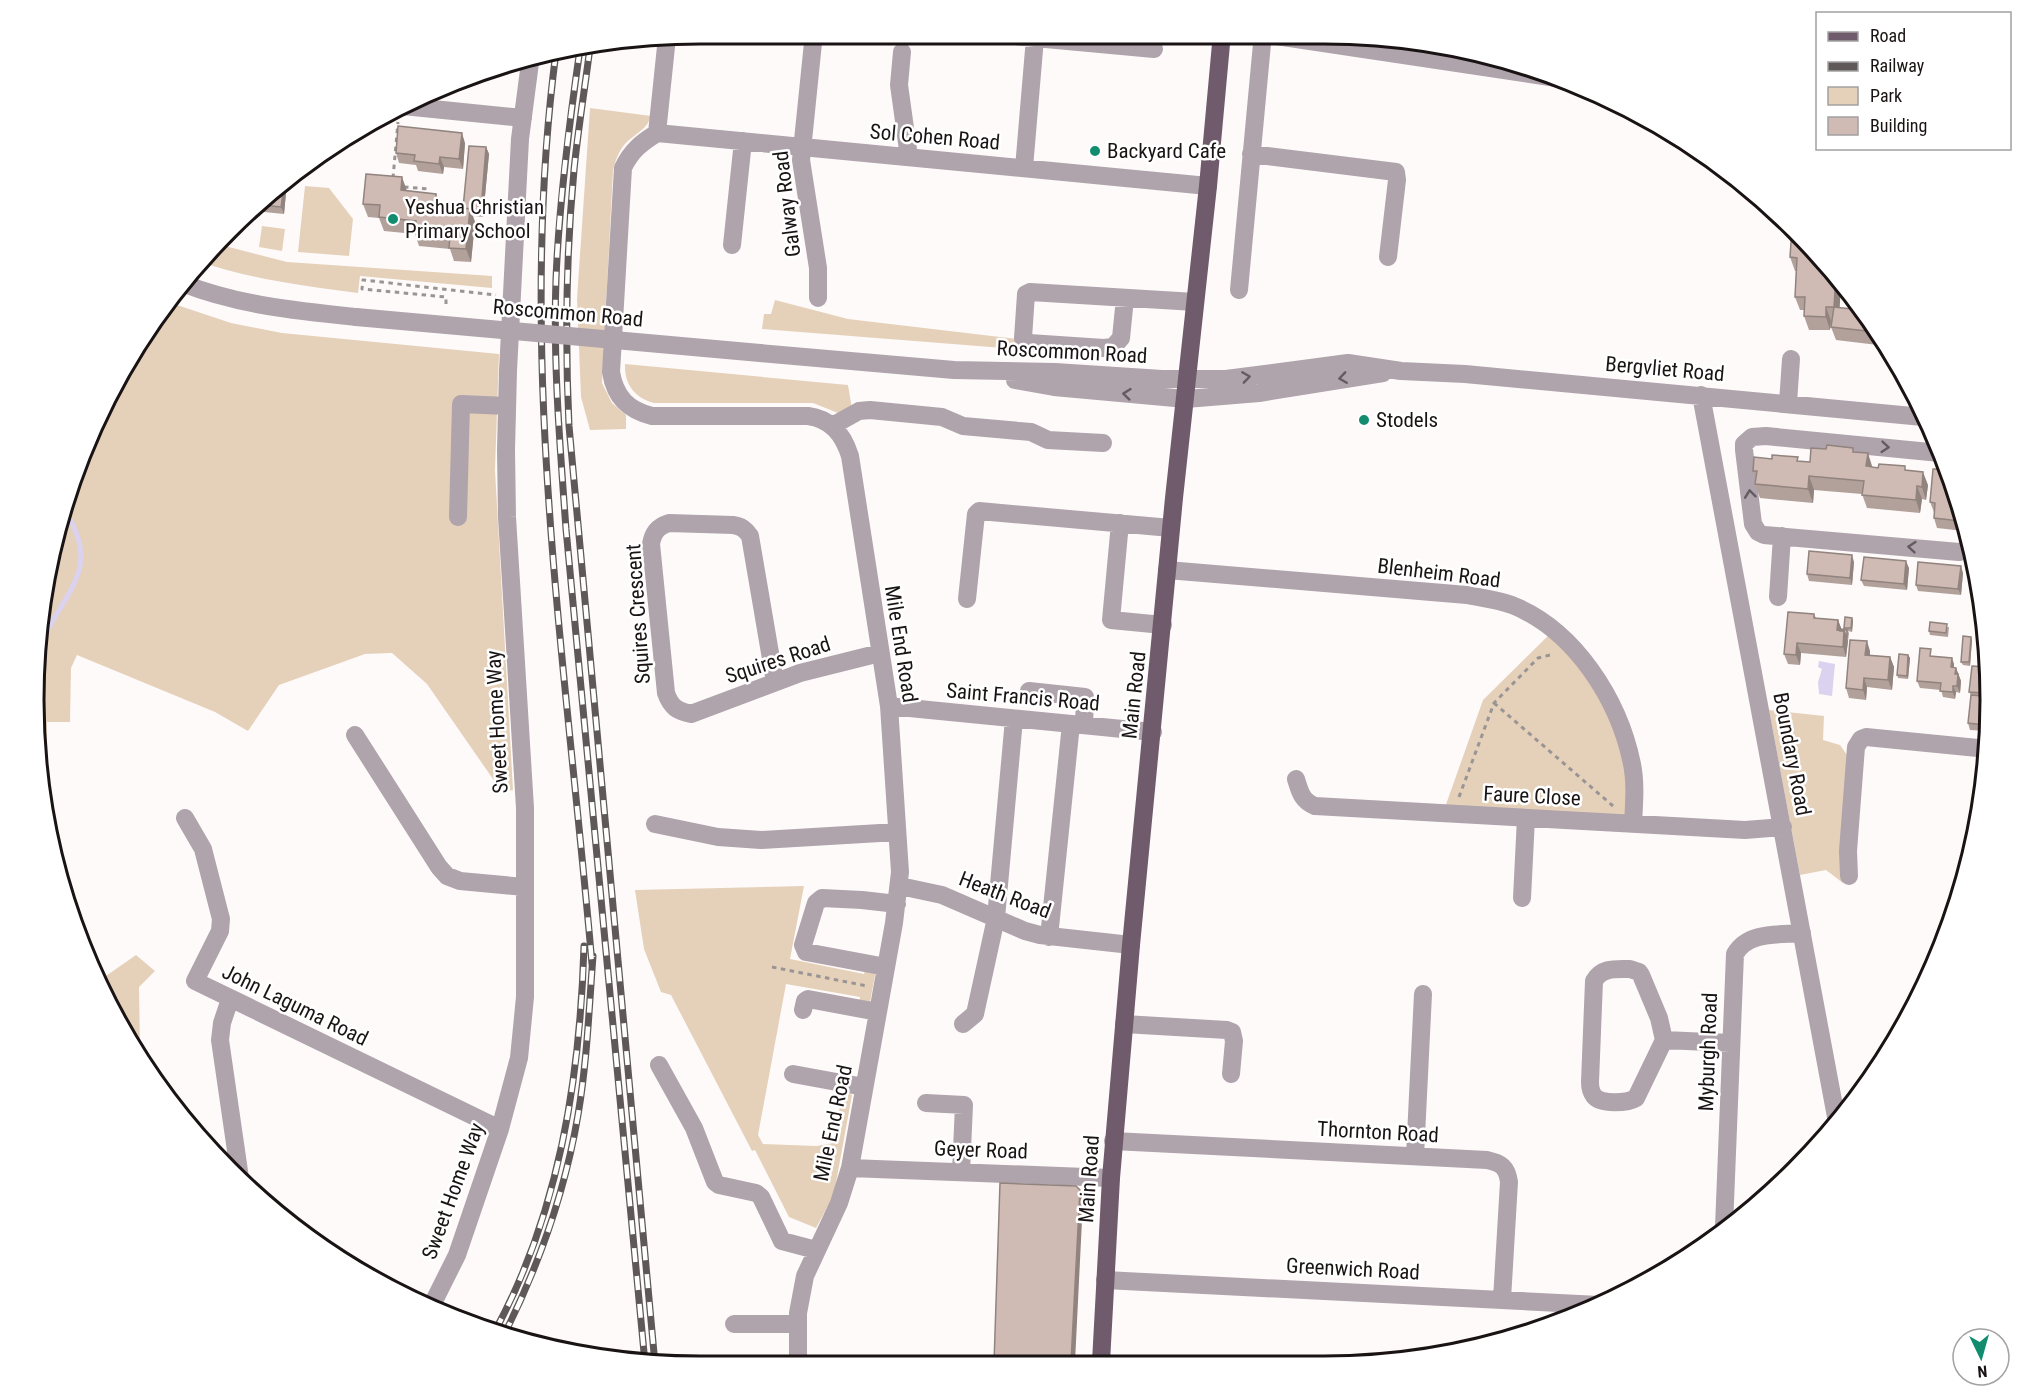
<svg xmlns="http://www.w3.org/2000/svg" width="2023" height="1399" font-family="'Roboto Condensed',sans-serif">
  <style>
    .green { fill: #e5d1b9 }
    .water { fill: #dbd2f0 }
    .lines { fill: none; stroke-linecap: round; stroke-linejoin: round }
    .stream { stroke: #dbd2f0; stroke-width: 5 }
    .path { stroke: #9a9595; stroke-width: 3; stroke-dasharray: 4.5 4.5; stroke-linecap: butt }
    .minor { stroke: #afa3ac; stroke-width: 18 }
    .major { stroke: #6f5b6b; stroke-width: 18 }
    .rail-casing { stroke: #5e5858; stroke-width: 7 }
    .rail { stroke: #fff; stroke-width: 4.5; stroke-dasharray: 14; stroke-linecap: butt }
    .minor-bridge { stroke: #afa3ac; stroke-width: 18 }
    .wall { fill: #b2a19b }
    .shaded-wall { fill: #91837e }
    .building { fill: #cfbbb4; stroke: #91837e; stroke-width: 1.5 }
    .oneway { stroke: #645b60 }
    .poi-dot { fill: #118c6f; stroke: #fff; stroke-width: 2 }
    .labels { text-anchor: middle; dominant-baseline: central; stroke-width: 5; stroke-linejoin: round; paint-order: stroke }
    .street-label { font-size: 21px; fill: #1a1314; stroke: #fff }
    .poi-label { font-size: 21px; fill: #1a1314; stroke: #fff; text-anchor: start }
    .rim { fill: none; stroke: #1a1314; stroke-width: 3 }
  </style>
  <rect width="100%" height="100%" fill="#fefafa"/>
  <path class="green" d="M 590,108 L 651,116 C 647,130 634,134 625,144 C 618,152 615,162 613,171 L 602,383 L 612,403 L 626,415 L 626,429 L 590,430 L 581,397 L 577,299 Z
    M 305,186 L 329,188 L 353,219 L 349,256 L 298,252 Z
    M 262,226 L 285,229 L 282,251 L 259,247 Z
    M 217,244 L 287,262 L 492,276 L 492,288 L 360,276 L 358,293 C 303,286 250,279 198,261 Z
    M 775,300 L 848,319 L 1017,339 L 1016,349 L 762,329 L 764,314 L 771,314 Z
    M 168,302 L 231,323 L 282,333 L 499,354 L 495,470 L 513,790 L 502,792 L 427,684 L 392,653 L 365,654 L 279,685 L 248,731 L 215,712 L 77,655 L 71,668 L 70,722 L 47,722 L 46,830 L 33,700 L 39,613 L 84,444 L 122,366 Z
    M 625,364 L 848,385 L 852,409 L 838,413 L 813,403 L 654,403 C 635,398 624,384 625,364 Z
    M 1555,629 L 1621,727 L 1633,824 L 1443,813 L 1483,700 Z
    M 1769,710 L 1824,716 L 1823,740 L 1840,745 L 1847,755 L 1840,851 L 1843,883 L 1826,870 L 1800,875 Z
    M 804,886 L 790,959 L 864,974 L 866,966 L 876,970 L 870,1002 L 859,1003 L 860,997 L 786,984 L 758,1135 L 763,1144 L 817,1146 L 833,1143 L 843,1090 L 852,1095 L 835,1188 L 830,1202 L 816,1228 L 789,1217 L 755,1150 L 752,1151 L 671,995 L 661,992 L 644,949 L 635,890 Z
    M 136,955 L 155,971 L 139,987 L 140,1051 L 102,995 L 96,978 L 103,978 Z"/>
  <path class="water" d="M 1819,661 L 1835,664 L 1832,696 L 1819,694 L 1818,682 L 1822,669 L 1818,667 Z"/>
  <g class="lines">
    <path class="stream" d="M 37,737 C 37,709 32,676 40,649 C 43,636 50,626 56,615 C 81,575 92,557 66,512"/>
    <path class="path" d="M 393,178 L 398,122
      M 404,187 L 429,189
      M 446,304 L 446,297 L 362,289 L 363,280 L 496,295
      M 1494,703 L 1613,806
      M 1459,797 L 1494,703 L 1538,658 L 1554,654
      M 772,967 L 867,986"/>
    <path class="minor" d="M 814,33 L 801,160 L 818,268 L 818,298
      M 985,33 L 1035,38 L 1024,168
      M 1262,34 L 1563,79
      M 1035,38 L 1154,49
      M 902,52 L 899,85 L 909,157
      M 403,106 L 523,118
      M 657,133 C 641,143 631,151 623,168 L 611,372 C 615,397 628,410 652,416 L 808,416 C 831,419 843,434 850,456 L 889,706 L 900,872 L 894,923 L 850,1168 L 839,1203 L 805,1276 L 798,1313 L 798,1364
      M 657,133 L 1208,186
      M 657,133 L 667,37
      M 1251,154 L 1396,172 L 1397,180 L 1388,257
      M 732,245 L 743,141
      M 182,283 C 237,305 297,311 356,317
      M 1239,290 L 1263,33
      M 1125,298 L 1121,338 L 1113,347 L 1104,348 L 1029,343 L 1023,338 L 1026,294 L 1030,292 L 1195,302
      M 760,353 L 954,370 L 1055,372 L 1162,379 L 1226,379 L 1348,363 L 1401,371 L 1465,374 L 1923,417
      M 1015,380 L 1054,387 L 1186,399 L 1259,393 L 1383,373
      M 1701,395 L 1837,1122
      M 1788,403 L 1791,359
      M 832,426 L 859,411 L 870,410 L 942,417 L 963,426 L 1031,432 L 1048,440 L 1103,443
      M 1940,453 L 1766,436 L 1752,437 L 1744,444 L 1744,450 L 1753,524 L 1758,532 L 1764,535 L 1959,552 L 1970,549
      M 458,517 L 461,404 L 507,406
      M 1120,523 L 1111,620 L 1163,625
      M 1167,570 L 1467,595 C 1482,598 1498,600 1512,605 C 1575,630 1619,700 1632,764 C 1636,784 1634,804 1633,824
      M 1778,597 L 1782,536
      M 967,599 L 976,514 L 979,511 L 1171,528
      M 775,682 L 750,536 C 745,529 741,526 733,525 L 669,523 C 657,527 653,533 651,544 L 666,693 C 671,707 677,711 691,714 L 800,673 L 880,653
      M 1029,691 L 1085,697 L 1084,725
      M 889,706 L 1153,732
      M 355,735 L 439,867 L 447,876 L 460,881 L 525,887
      M 1296,779 C 1300,792 1302,801 1315,806 L 1745,830 L 1783,827
      M 185,818 L 203,849 L 221,919 L 220,931 L 195,981 L 500,1129
      M 655,824 L 718,837 L 761,840 L 897,832
      M 1849,876 L 1848,851 L 1856,747 L 1861,739 L 1866,737 L 1988,749
      M 900,886 L 942,895 L 1025,931 L 1040,935 L 1131,945
      M 1522,898 L 1526,818
      M 1049,937 L 1071,724
      M 886,967 L 806,952 L 803,945 L 816,903 L 822,898 L 862,900 L 897,904
      M 1630,969 L 1639,972 L 1641,975 L 1659,1018 L 1664,1040 L 1636,1098 C 1628,1103 1601,1105 1594,1096 C 1591,1092 1590,1087 1590,1082 L 1594,981 C 1602,967 1616,969 1630,969 Z
      M 230,999 L 222,1023 L 220,1040 L 240,1178
      M 803,1010 L 805,1001 L 808,999 L 878,1012
      M 963,1024 L 975,1014 L 996,918 L 1014,719
      M 1124,1024 L 1227,1030 L 1232,1032 L 1234,1041 L 1231,1074
      M 1664,1040 L 1731,1043
      M 659,1065 L 694,1128 L 715,1182 L 719,1185 L 756,1193 L 761,1197 L 782,1241 L 816,1250
      M 793,1074 L 864,1087
      M 926,1103 L 964,1105 L 961,1172
      M 1113,1141 L 1487,1160 C 1501,1163 1507,1167 1509,1182 L 1502,1299
      M 1415,1156 L 1423,994
      M 850,1168 L 1111,1178
      M 1724,1227 L 1735,954 C 1748,931 1780,935 1802,933
      M 1105,1280 L 1599,1305
      M 431,1307 L 457,1255 L 500,1129 L 519,1058 L 525,997 L 525,808 L 507,517 L 506,450 L 508,371 L 520,139 L 531,55
      M 734,1324 L 798,1324"/>
    <path class="major" d="M 1101,1362 L 1111,1178 L 1131,945 L 1174,498 L 1208,186 L 1222,33"/>
    <defs>
      <path id="rail" d="M 590,47 C 585,88 578,129 574,170 C 566,255 565,341 569,426 L 655,1364
        M 580,49 C 569,125 559,202 556,279 C 553,363 560,446 566,529 L 645,1363
        M 556,52 C 516,356 566,661 592,964
        M 495,1331 C 559,1213 580,1079 584,946
        M 504,1335 C 539,1265 565,1192 578,1115 C 587,1062 589,1009 593,956"/>
    </defs>
    <use href="#rail" class="rail-casing"/>
    <use href="#rail" class="rail"/>
    <path class="minor-bridge" d="M 356,317 L 760,353"/>
  </g>
  <path class="wall" d="M 465,143 L 463,169 L 444,167 L 443,174 L 418,171 L 416,165 L 399,163 L 396,153 Z
    M 486,147 L 489,154 L 483,217 L 473,216 L 475,222 L 471,262 L 454,261 L 450,249 L 419,246 L 415,234 L 384,231 L 379,218 L 368,217 L 363,204 L 407,191 L 436,194 L 441,206 L 463,208 Z
    M 287,182 L 284,214 L 254,211 Z
    M 1792,229 L 1840,308 L 1852,309 L 1853,300 L 1886,346 L 1836,340 L 1831,327 L 1832,321 L 1831,321 L 1830,330 L 1809,330 L 1804,316 L 1804,310 L 1800,310 L 1795,297 L 1796,271 L 1795,271 L 1790,257 Z
    M 1855,452 L 1872,467 L 1907,471 L 1928,485 L 1926,500 L 1922,499 L 1920,513 L 1867,508 L 1862,494 L 1814,490 L 1813,503 L 1760,498 L 1755,484 L 1756,480 L 1753,471 L 1799,461 L 1810,462 Z
    M 1955,485 L 1964,526 L 1964,531 L 1937,528 L 1934,518 L 1934,512 L 1930,502 Z
    M 1854,562 L 1852,585 L 1809,581 L 1807,574 Z
    M 1909,568 L 1907,590 L 1864,586 L 1861,580 Z
    M 1963,573 L 1961,595 L 1918,591 L 1916,585 Z
    M 1814,614 L 1816,618 L 1838,620 L 1841,629 L 1845,630 L 1844,628 L 1852,618 L 1853,621 L 1852,632 L 1848,631 L 1849,633 L 1846,657 L 1801,653 L 1800,665 L 1788,664 L 1784,654 Z
    M 1949,627 L 1948,637 L 1930,635 L 1929,631 Z
    M 1971,637 L 1972,640 L 1970,666 L 1963,665 L 1961,662 Z
    M 1870,651 L 1870,655 L 1890,657 L 1894,667 L 1892,690 L 1867,687 L 1866,700 L 1849,698 L 1846,688 Z
    M 1908,655 L 1910,658 L 1908,679 L 1898,678 L 1897,675 Z
    M 1933,656 L 1954,664 L 1954,667 L 1956,668 L 1961,681 L 1960,693 L 1956,692 L 1955,699 L 1943,697 L 1941,690 L 1920,688 L 1917,681 Z
    M 1986,667 L 1988,718 L 1987,731 L 1970,730 L 1968,723 L 1971,695 L 1969,692 Z"/>
  <path class="shaded-wall" d="M 462,133 L 465,143 L 463,169 L 459,159 Z
    M 486,147 L 489,154 L 483,217 L 481,210 Z
    M 440,157 L 444,167 L 443,174 L 439,164 Z
    M 402,177 L 407,191 L 401,190 Z
    M 287,182 L 286,193 L 284,214 L 281,207 L 283,186 Z
    M 436,194 L 441,207 L 435,205 Z
    M 470,209 L 475,222 L 471,262 L 466,249 Z
    M 1836,275 L 1841,283 L 1839,321 L 1834,307 Z
    M 1826,307 L 1831,321 L 1830,330 L 1826,317 Z
    M 1868,453 L 1872,466 L 1871,480 L 1866,466 Z
    M 1923,472 L 1928,485 L 1926,500 L 1922,487 Z
    M 1809,476 L 1814,490 L 1813,503 L 1808,489 Z
    M 1917,486 L 1922,499 L 1920,513 L 1916,500 Z
    M 1961,512 L 1964,526 L 1964,531 L 1960,521 Z
    M 1852,555 L 1854,562 L 1852,585 L 1850,578 Z
    M 1906,561 L 1909,568 L 1907,590 L 1904,584 Z
    M 1961,566 L 1963,573 L 1961,595 L 1958,589 Z
    M 1852,618 L 1853,621 L 1852,632 L 1851,628 Z
    M 1838,620 L 1842,630 L 1841,637 L 1837,630 Z
    M 1844,631 L 1848,641 L 1846,657 L 1843,647 Z
    M 1971,637 L 1972,640 L 1970,666 L 1969,662 Z
    M 1867,641 L 1870,651 L 1869,665 L 1865,655 Z
    M 1797,643 L 1801,653 L 1800,665 L 1796,655 Z
    M 1908,655 L 1910,658 L 1908,679 L 1907,676 Z
    M 1890,657 L 1894,667 L 1892,690 L 1888,680 Z
    M 1952,658 L 1954,664 L 1954,674 L 1951,667 Z
    M 1956,668 L 1961,681 L 1960,693 L 1957,686 L 1955,674 Z
    M 1864,678 L 1867,687 L 1866,700 L 1863,690 Z
    M 1953,686 L 1956,692 L 1955,699 L 1953,692 Z
    M 1986,699 L 1988,718 L 1987,731 L 1984,725 Z
    M 1080,1190 L 1083,1200 L 1075,1362 L 1071,1362 Z"/>
  <path class="building" d="M 398,126 L 462,133 L 459,159 L 440,157 L 439,164 L 414,161 L 415,155 L 396,153 Z
    M 469,146 L 486,147 L 481,210 L 463,208 Z
    M 366,174 L 402,177 L 401,190 L 436,194 L 435,205 L 470,209 L 466,249 L 449,248 L 450,236 L 415,233 L 416,221 L 379,217 L 380,205 L 363,204 Z
    M 283,186 L 284,186 L 281,207 L 261,205 Z
    M 1792,229 L 1824,260 L 1836,275 L 1834,307 L 1826,307 L 1826,317 L 1804,316 L 1805,297 L 1795,297 L 1797,258 L 1790,257 Z
    M 1853,300 L 1876,332 L 1831,327 L 1834,307 L 1852,309 Z
    M 1827,445 L 1853,448 L 1853,452 L 1868,453 L 1866,466 L 1878,468 L 1879,464 L 1905,466 L 1905,470 L 1923,472 L 1922,487 L 1917,486 L 1916,500 L 1862,495 L 1864,481 L 1809,476 L 1808,489 L 1755,484 L 1757,471 L 1753,471 L 1754,457 L 1772,459 L 1772,455 L 1798,457 L 1797,461 L 1810,462 L 1811,448 L 1826,449 Z
    M 1939,464 L 1945,465 L 1955,485 L 1961,512 L 1960,521 L 1934,518 L 1935,503 L 1930,502 L 1933,469 L 1938,469 Z
    M 1809,551 L 1852,555 L 1850,578 L 1807,574 Z
    M 1864,557 L 1906,561 L 1904,584 L 1861,580 Z
    M 1918,562 L 1961,566 L 1958,589 L 1916,585 Z
    M 1788,612 L 1814,614 L 1814,618 L 1838,620 L 1837,630 L 1844,631 L 1843,647 L 1797,643 L 1796,655 L 1784,654 Z
    M 1845,617 L 1852,618 L 1851,628 L 1844,628 Z
    M 1930,622 L 1947,624 L 1946,633 L 1929,631 Z
    M 1840,629 L 1847,630 L 1847,638 L 1844,631 L 1840,631 Z
    M 1963,636 L 1971,637 L 1969,662 L 1961,662 Z
    M 1850,640 L 1867,641 L 1865,655 L 1890,657 L 1888,680 L 1864,678 L 1863,690 L 1846,688 Z
    M 1920,648 L 1931,649 L 1930,656 L 1952,658 L 1951,667 L 1956,668 L 1955,674 L 1958,674 L 1957,686 L 1953,686 L 1953,692 L 1940,691 L 1941,683 L 1917,681 Z
    M 1899,654 L 1908,655 L 1907,676 L 1897,675 Z
    M 1972,666 L 1986,667 L 1987,696 L 1982,695 L 1983,693 L 1969,692 Z
    M 1971,695 L 1983,696 L 1983,699 L 1986,699 L 1984,725 L 1968,723 Z
    M 1000,1183 L 1076,1186 L 1080,1190 L 1071,1362 L 994,1363 Z"/>
  <defs><path id="oneway-chevron" d="M-2-3.5L2.5 0L-2 3.5" fill="none" stroke-width="1.6" stroke-linecap="round" stroke-linejoin="round" transform="scale(1.5)"/></defs>
  <g class="oneway">
    <use href="#oneway-chevron" transform="translate(1246 377) rotate(-8)"/>
    <use href="#oneway-chevron" transform="translate(1343 378) rotate(172)"/>
    <use href="#oneway-chevron" transform="translate(1127 394) rotate(-174)"/>
    <use href="#oneway-chevron" transform="translate(1885 447) rotate(5)"/>
    <use href="#oneway-chevron" transform="translate(1750 494) rotate(-97)"/>
    <use href="#oneway-chevron" transform="translate(1912 547) rotate(-175)"/>
  </g>
  <g class="poi-dot">
    <circle cx="1095" cy="151" r="6"/>
    <circle cx="393" cy="219" r="6"/>
    <circle cx="1364" cy="420" r="6"/>
  </g>
  <g class="labels">
    <g class="street-label">
      <text transform="translate(935 137) rotate(5)">Sol Cohen Road</text>
      <text transform="translate(787 204) rotate(-97)">Galway Road</text>
      <text transform="translate(568 313) rotate(5)">Roscommon Road</text>
      <text transform="translate(1072 352) rotate(3)">Roscommon Road</text>
      <text transform="translate(1665 369) rotate(5)">Bergvliet Road</text>
      <text transform="translate(1439 573) rotate(7)">Blenheim Road</text>
      <text transform="translate(638 614) rotate(-94)">Squires Crescent</text>
      <text transform="translate(901 644) rotate(81)">Mile End Road</text>
      <text transform="translate(778 660) rotate(-18)">Squires Road</text>
      <text transform="translate(1134 695) rotate(-84)">Main Road</text>
      <text transform="translate(1023 697) rotate(5)">Saint Francis Road</text>
      <text transform="translate(497 722) rotate(-93)">Sweet Home Way</text>
      <text transform="translate(1792 754) rotate(79)">Boundary Road</text>
      <text transform="translate(1532 796) rotate(3)">Faure Close</text>
      <text transform="translate(1005 895) rotate(21)">Heath Road</text>
      <text transform="translate(295 1005) rotate(26)">John Laguma Road</text>
      <text transform="translate(1708 1052) rotate(-88)">Myburgh Road</text>
      <text transform="translate(833 1123) rotate(-78)">Mile End Road</text>
      <text transform="translate(1378 1132) rotate(3)">Thornton Road</text>
      <text transform="translate(981 1150) rotate(2)">Geyer Road</text>
      <text transform="translate(1089 1179) rotate(-86)">Main Road</text>
      <text transform="translate(453 1191) rotate(-70)">Sweet Home Way</text>
      <text transform="translate(1353 1269) rotate(3)">Greenwich Road</text>
    </g>
    <g class="poi-label">
      <text x="1107" y="151">Backyard Cafe</text>
      <text x="405" y="207">Yeshua Christian<tspan x="405" dy="24">Primary School</tspan></text>
      <text x="1376" y="420">Stodels</text>
    </g>
  </g>
  <path d="M0 0H2023V1399H0ZM700 44H1324A656 656 0 0 1 1980 700V700A656 656 0 0 1 1324 1356H700A656 656 0 0 1 44 700V700A656 656 0 0 1 700 44Z" fill="#fff" fill-rule="evenodd"/>
  <path class="rim" d="M700 44H1324A656 656 0 0 1 1980 700V700A656 656 0 0 1 1324 1356H700A656 656 0 0 1 44 700V700A656 656 0 0 1 700 44Z"/>
  <rect x="1816" y="12" width="195" height="138" fill="#ffffff" stroke="#a3a1a1" stroke-width="1.5"/>
  <rect x="1828" y="32" width="30" height="9" fill="#6f5b6b" stroke="#a3a1a1" stroke-width="1.5"/>
  <text x="1870" y="42" font-size="18" fill="#1a1314">Road</text>
  <rect x="1828" y="62" width="30" height="9" fill="#5e5858" stroke="#a3a1a1" stroke-width="1.5"/>
  <text x="1870" y="72" font-size="18" fill="#1a1314">Railway</text>
  <rect x="1828" y="87" width="30" height="18" fill="#e5d1b9" stroke="#a3a1a1" stroke-width="1.5"/>
  <text x="1870" y="102" font-size="18" fill="#1a1314">Park</text>
  <rect x="1828" y="117" width="30" height="18" fill="#cfbbb4" stroke="#a3a1a1" stroke-width="1.5"/>
  <text x="1870" y="132" font-size="18" fill="#1a1314">Building</text>
  <g transform="translate(1981 1357) rotate(175)"><circle r="28" fill="#ffffff" stroke="#a3a1a1" stroke-width="1.5"/>
  <path d="M0-4.5L10 22L0 15L-10 22Z" fill="#118c6f"/>
  <text y="-9" font-size="16" font-weight="bold" text-anchor="middle" fill="#1a1314">N</text>
  </g>
</svg>
